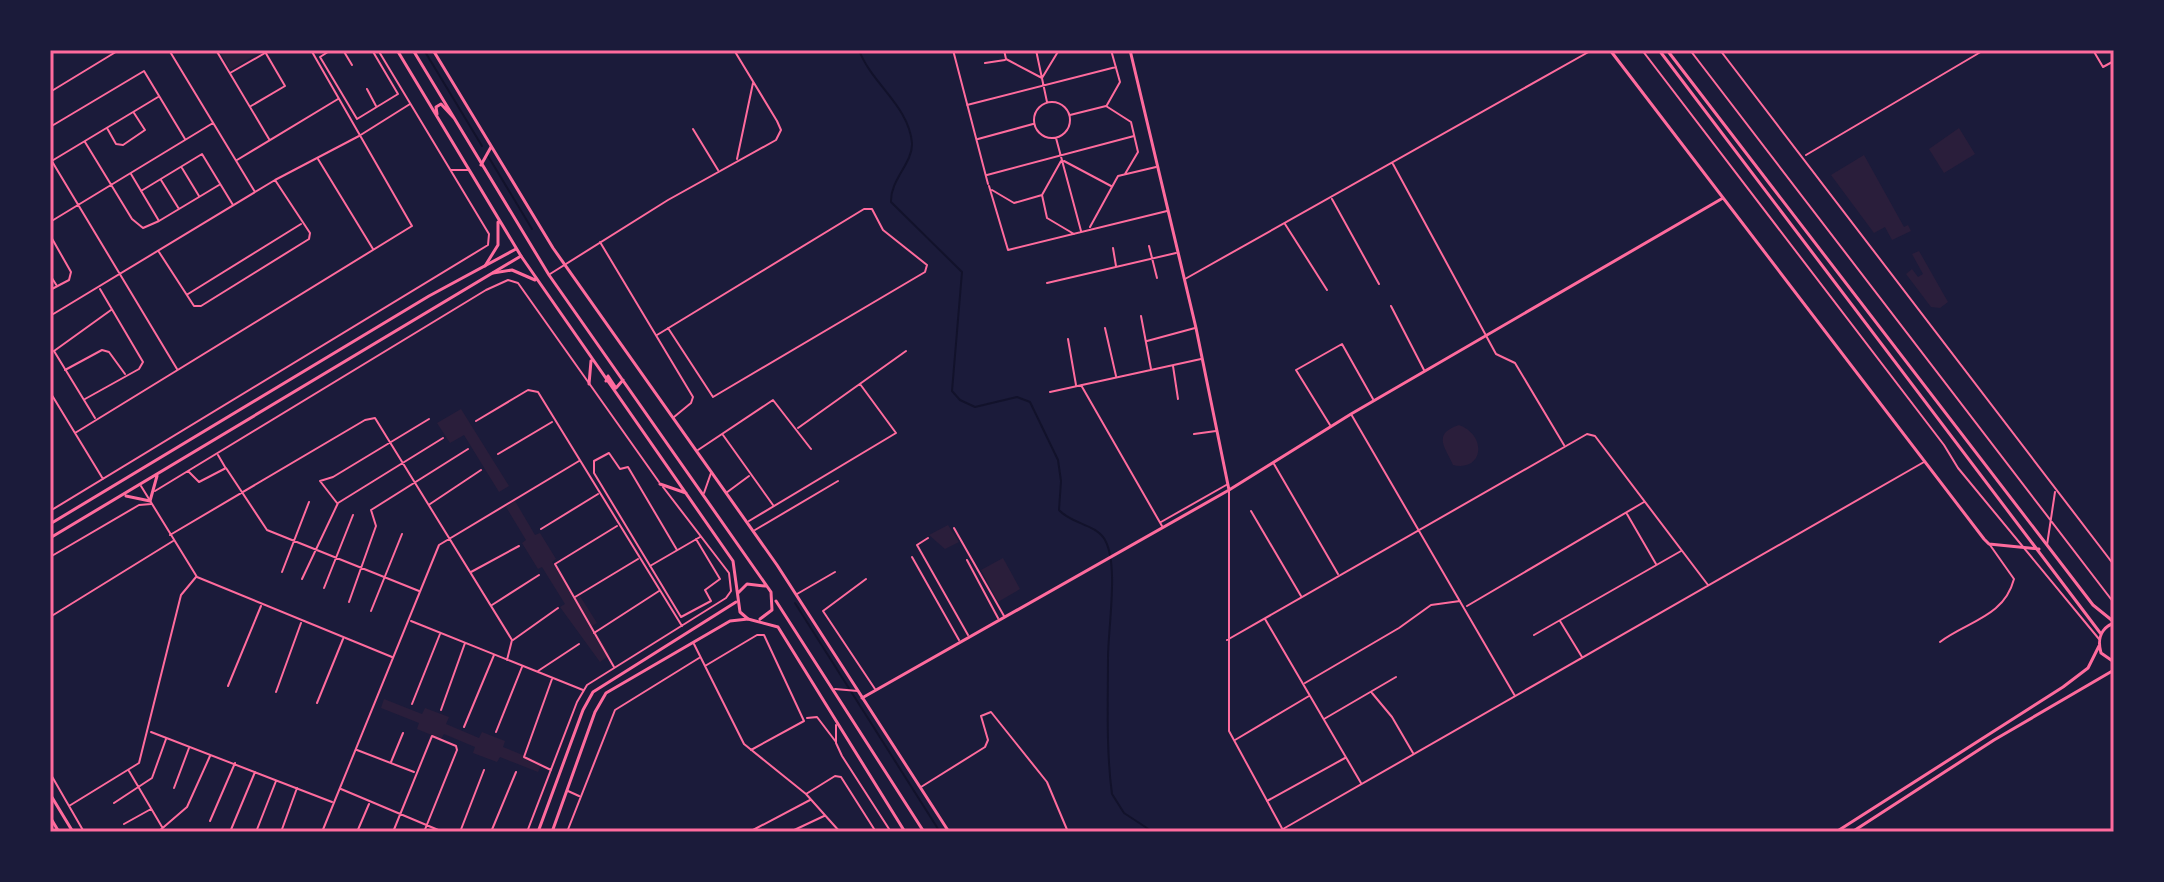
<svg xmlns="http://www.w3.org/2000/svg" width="2164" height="882" font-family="'Alegreya Sans',sans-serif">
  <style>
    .green { fill: #2a1e3b }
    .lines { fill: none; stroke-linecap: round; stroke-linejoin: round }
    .stream { stroke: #12122b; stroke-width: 2 }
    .minor { stroke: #ff6b9d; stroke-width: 2 }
    .tertiary { stroke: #ff6b9d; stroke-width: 3 }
    .secondary { stroke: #ff6b9d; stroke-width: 3 }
    .neatline { fill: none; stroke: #ff6b9d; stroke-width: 3 }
  </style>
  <rect width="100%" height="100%" fill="#1b1b3a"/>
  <path class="green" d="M 219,50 L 261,50 L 262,51 L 230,70 Z
    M 1959,128 L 1975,154 L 1944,173 L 1929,149 Z
    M 1864,155 L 1904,227 L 1908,225 L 1911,231 L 1892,240 L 1885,227 L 1874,233 L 1831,175 Z
    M 1919,251 L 1948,302 L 1940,308 L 1931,307 L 1906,274 L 1912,269 L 1918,277 L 1923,274 L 1912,254 Z
    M 461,409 L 509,486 L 499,492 L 464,435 L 450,443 L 437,423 Z
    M 1459,425 C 1488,436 1483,472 1453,465 C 1445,447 1432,434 1459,425 Z
    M 515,501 L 535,535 L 540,533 L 556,559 L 552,562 L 575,598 L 580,596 L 597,623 L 592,626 L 610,655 L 600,662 L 560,607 L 565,604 L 542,567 L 538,569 L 522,543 L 526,540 L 506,507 Z
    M 948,525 L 959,542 L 945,549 L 929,535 Z
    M 1003,558 L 1020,589 L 998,602 L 981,570 Z
    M 384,699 L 422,714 L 425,708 L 449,717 L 446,724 L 479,738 L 482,732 L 505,741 L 503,747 L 542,763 L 538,772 L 500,757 L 497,762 L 473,753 L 475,747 L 444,734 L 441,739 L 417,729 L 419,723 L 381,708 Z"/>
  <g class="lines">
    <path class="stream" d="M 424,50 L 482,146
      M 859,50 C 871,83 909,106 912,143 C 913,163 890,180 891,202 L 962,272 L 952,391 L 960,400 L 975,407 L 1017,397 L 1030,402 L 1058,460 L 1061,481 L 1059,510 C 1071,524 1096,524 1105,540 C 1119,565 1108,628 1108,658 C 1108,702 1106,750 1112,794 L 1124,813 L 1153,832
      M 488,156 L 532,229
      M 795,603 L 940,832"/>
    <path class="minor" d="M 58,50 L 64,50
      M 169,50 L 255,192
      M 216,50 L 269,139
      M 331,50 L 320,57 L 357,119 L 398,94 L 372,50
      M 343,50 L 352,65
      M 953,50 L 988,184
      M 1004,50 L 1006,59 L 1042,78 L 1059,50
      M 1036,50 L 1047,102
      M 1642,50 L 1944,445 L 1958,468 L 2099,639
      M 1690,50 L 2114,603
      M 1720,50 L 2114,565
      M 2093,50 L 2103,67 L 2114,61
      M 985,63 L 1005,60
      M 230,73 L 265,53
      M 367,89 L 376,106
      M 50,92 L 119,50
      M1034 120a18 18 0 1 1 36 0a18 18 0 1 1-36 0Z
      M 967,105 L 1116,67
      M 1107,105 L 1120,82 L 1111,50
      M 251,106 L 285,86 L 264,50
      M 1070,115 L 1106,106 L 1131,122 L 1138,152 L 1125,174
      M 50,127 L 144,71 L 185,139
      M 107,128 L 116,144 L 123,145 L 145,130 L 134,113
      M 693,129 L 718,170
      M 1056,138 L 1081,231
      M 978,139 L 1033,124
      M 85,142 L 132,219 L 143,228 L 159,221
      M 1806,155 L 1984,50
      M 50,158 L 177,369
      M 318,159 L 373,249
      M 737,159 L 753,83
      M 237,160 L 338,99
      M 1061,161 L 1042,195 L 1047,218 L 1074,234
      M 1064,161 L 1111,186
      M 50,162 L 158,97
      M 1393,164 L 1496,354 L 1515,363 L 1564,445
      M 182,168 L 199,196
      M 451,170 L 468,170
      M 131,174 L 159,221 L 219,185
      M 987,175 L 1134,136
      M 161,180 L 179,209
      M 989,186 L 1008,250 L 1167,211
      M 992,190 L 1014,203 L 1042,195
      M 141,191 L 202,154 L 233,205
      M 1332,199 L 1379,284
      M 50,222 L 213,123
      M 1285,224 L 1327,290
      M 1090,227 L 1118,176 L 1156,167
      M 50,235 L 71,272 L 69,280 L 50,290
      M 600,242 L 693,397 L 691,403 L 674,417
      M 1149,246 L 1157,278
      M 1113,248 L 1116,266
      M 159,252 L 194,306 L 201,306 L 309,239 L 310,233 L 275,180
      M 550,274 L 668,200 L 776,140 L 781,130 L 777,121 L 734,50
      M 50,275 L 57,286
      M 1185,279 L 1592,50
      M 1047,283 L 1176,253
      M 188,294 L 301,224
      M 1391,306 L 1424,370
      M 50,316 L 275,180 L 359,136 L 410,104
      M 1141,316 L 1151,369
      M 1105,328 L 1116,376
      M 657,335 L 864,209 L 872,209 L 883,230 L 927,265 L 925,272 L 713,397 L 668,328
      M 1068,339 L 1076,385
      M 1147,341 L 1195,328
      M 1173,366 L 1178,399
      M 65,370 L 102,350 L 109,352 L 125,374
      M 1081,385 L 1162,526
      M 50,392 L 103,479
      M 1050,392 L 1201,359
      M 85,399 L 139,369 L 143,362 L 100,289
      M 1351,414 L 1515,696
      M 95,418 L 54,351 L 111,310
      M 476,421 L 528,390 L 538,392 L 682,626
      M 1330,425 L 1296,370 L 1342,344 L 1373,399
      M 798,428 L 906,351
      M 75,433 L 412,226 L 311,50
      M 1194,434 L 1216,431
      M 723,435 L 773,505
      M 698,450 L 773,400 L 811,449
      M 498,454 L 552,422
      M 218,455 L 225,467
      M 1274,464 L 1338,574
      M 188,471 L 199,482 L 226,468 L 267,530 L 419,591
      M 141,486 L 197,577 L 392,657
      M 155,491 L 486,290 L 508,280 L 518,283 L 659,482
      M 1229,491 L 1229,731 L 1284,832
      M 704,493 L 711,473
      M 726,493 L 749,476
      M 337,503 L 320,481 L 333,477 L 429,419
      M 430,504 L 481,470
      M 50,511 L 488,245 L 489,234 L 378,50
      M 1251,511 L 1301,596
      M 1627,514 L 1656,564
      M 749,521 L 896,433 L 860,384
      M 1161,522 L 1228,484
      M 954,528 L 1004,616
      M 541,529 L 598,494
      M 755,530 L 838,481
      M 170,535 L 365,420 L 375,418 L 512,640 L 507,660
      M 928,538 L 917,545 L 968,635
      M 2047,545 L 2055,492
      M 677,550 L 628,467 L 620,469 L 609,453 L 594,461 L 594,473 L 681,617 L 711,601 L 705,590 L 720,579 L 696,539
      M 50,557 L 139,505 L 151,504
      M 912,557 L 959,640
      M 967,560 L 998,618
      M 650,566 L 700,537
      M 282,572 L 309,502
      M 471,572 L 519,546
      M 302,579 L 338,503 L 443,438
      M 866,579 L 823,611 L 875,689
      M 324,588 L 353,515
      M 797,594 L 835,572
      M 575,597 L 638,559
      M 349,602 L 376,526 L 371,510 L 468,449
      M 492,605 L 539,575
      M 1467,606 L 1644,502
      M 371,611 L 402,534
      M 50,617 L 173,541
      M 1265,619 L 1361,783
      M 411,621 L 583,690
      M 1560,621 L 1582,657
      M 594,633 L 659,591
      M 1534,635 L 1681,551
      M 513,640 L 558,608
      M 1227,640 L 1587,434 L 1595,436 L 1708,585
      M 1940,642 C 1968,621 2004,617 2014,579 L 1990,545
      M 694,644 L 744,744 L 806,794 L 840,832
      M 705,666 L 757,635 L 764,635 L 804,721 L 751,750
      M 614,667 L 555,564 L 617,526
      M 538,671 L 579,644
      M 1305,683 L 1399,628 L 1431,605 L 1460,601
      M 228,686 L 261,606
      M 835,689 L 858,691
      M 276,692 L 301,623
      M 1372,693 L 1392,717 L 1413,753
      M 317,703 L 343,639
      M 412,704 L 440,634
      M 441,710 L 465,643
      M 807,718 L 817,717 L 836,742
      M 1324,719 L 1396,677
      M 836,725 L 836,743 L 842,756 L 891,832
      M 464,727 L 494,655
      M 151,732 L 332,802
      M 496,732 L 522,667
      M 1235,740 L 1309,696
      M 357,750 L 414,772
      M 391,762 L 403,733
      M 551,770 L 524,757 L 552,679
      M 129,771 L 165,832
      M 50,773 L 84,832
      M 921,787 L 985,747 L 988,740 L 981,716 L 991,712 L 1047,782 L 1068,832
      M 174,788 L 189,748
      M 341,789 L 443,832
      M 568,791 L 579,796
      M 806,794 L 835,776 L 841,777 L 876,832
      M 1267,801 L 1345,758
      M 114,803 L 152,778 L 166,739
      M 69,806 L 139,763 L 181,595 L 196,577
      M 210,821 L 235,763
      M 124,824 L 151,809
      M 1283,829 L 1924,462
      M 753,830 L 810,800
      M 158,832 L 187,807 L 210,756
      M 230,832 L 255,772
      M 256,832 L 276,781
      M 281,832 L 297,788
      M 322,832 L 439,545 L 579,461
      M 357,832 L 369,804
      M 393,832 L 432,736 L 456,746 L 457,750 L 424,832
      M 460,832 L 484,770
      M 491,832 L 516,772
      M 527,832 L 577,702 L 587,685 L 726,598 L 731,591 L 729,573 L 663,487
      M 567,832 L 615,710 L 699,658
      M 790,832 L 824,816"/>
    <path class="tertiary" d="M 433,50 L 553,248 L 777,565 L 949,832
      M 1130,50 L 1196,328 L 1229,490
      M 1610,50 L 1984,539 L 1989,544 L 2039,549
      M 1659,50 L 2101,634
      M 1667,50 L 2093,605 L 2114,622
      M 481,165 L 491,147
      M 126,496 L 150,501 L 157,476
      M 50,524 L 429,296 L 516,249
      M 50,538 L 521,256
      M 2114,623 C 2101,628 2097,639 2101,653 L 2114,662
      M 862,698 L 1229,490 L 1351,414 L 1723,198
      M 50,794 L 73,832
      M 50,817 L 59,832
      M 538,832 L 583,710 L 593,692 L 736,602
      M 552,832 L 595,712 L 606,693 L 730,621 L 748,619
      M 1836,832 L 2063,687 L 2088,668 L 2099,646
      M 1852,832 L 1994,740 L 2114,670"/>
    <path class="secondary" d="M 397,50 L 521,256 L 733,561 L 740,612 L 748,619 L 778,627 L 905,832
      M 413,50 L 549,275 L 771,592 L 772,610 L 760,619
      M 437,114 L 436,107 L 441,104 L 454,118
      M 485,266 L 498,245 L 498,222
      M 493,273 L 512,270 L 535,280
      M 606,381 L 608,376 L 616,388 L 623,380
      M 589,384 L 591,361
      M 660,484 L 686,493
      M 738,593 L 747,584 L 765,586
      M 776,601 L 924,832"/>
  </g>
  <rect width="2164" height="882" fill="none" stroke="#1b1b3a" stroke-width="104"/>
  <rect x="52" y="52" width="2060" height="778" class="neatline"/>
</svg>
